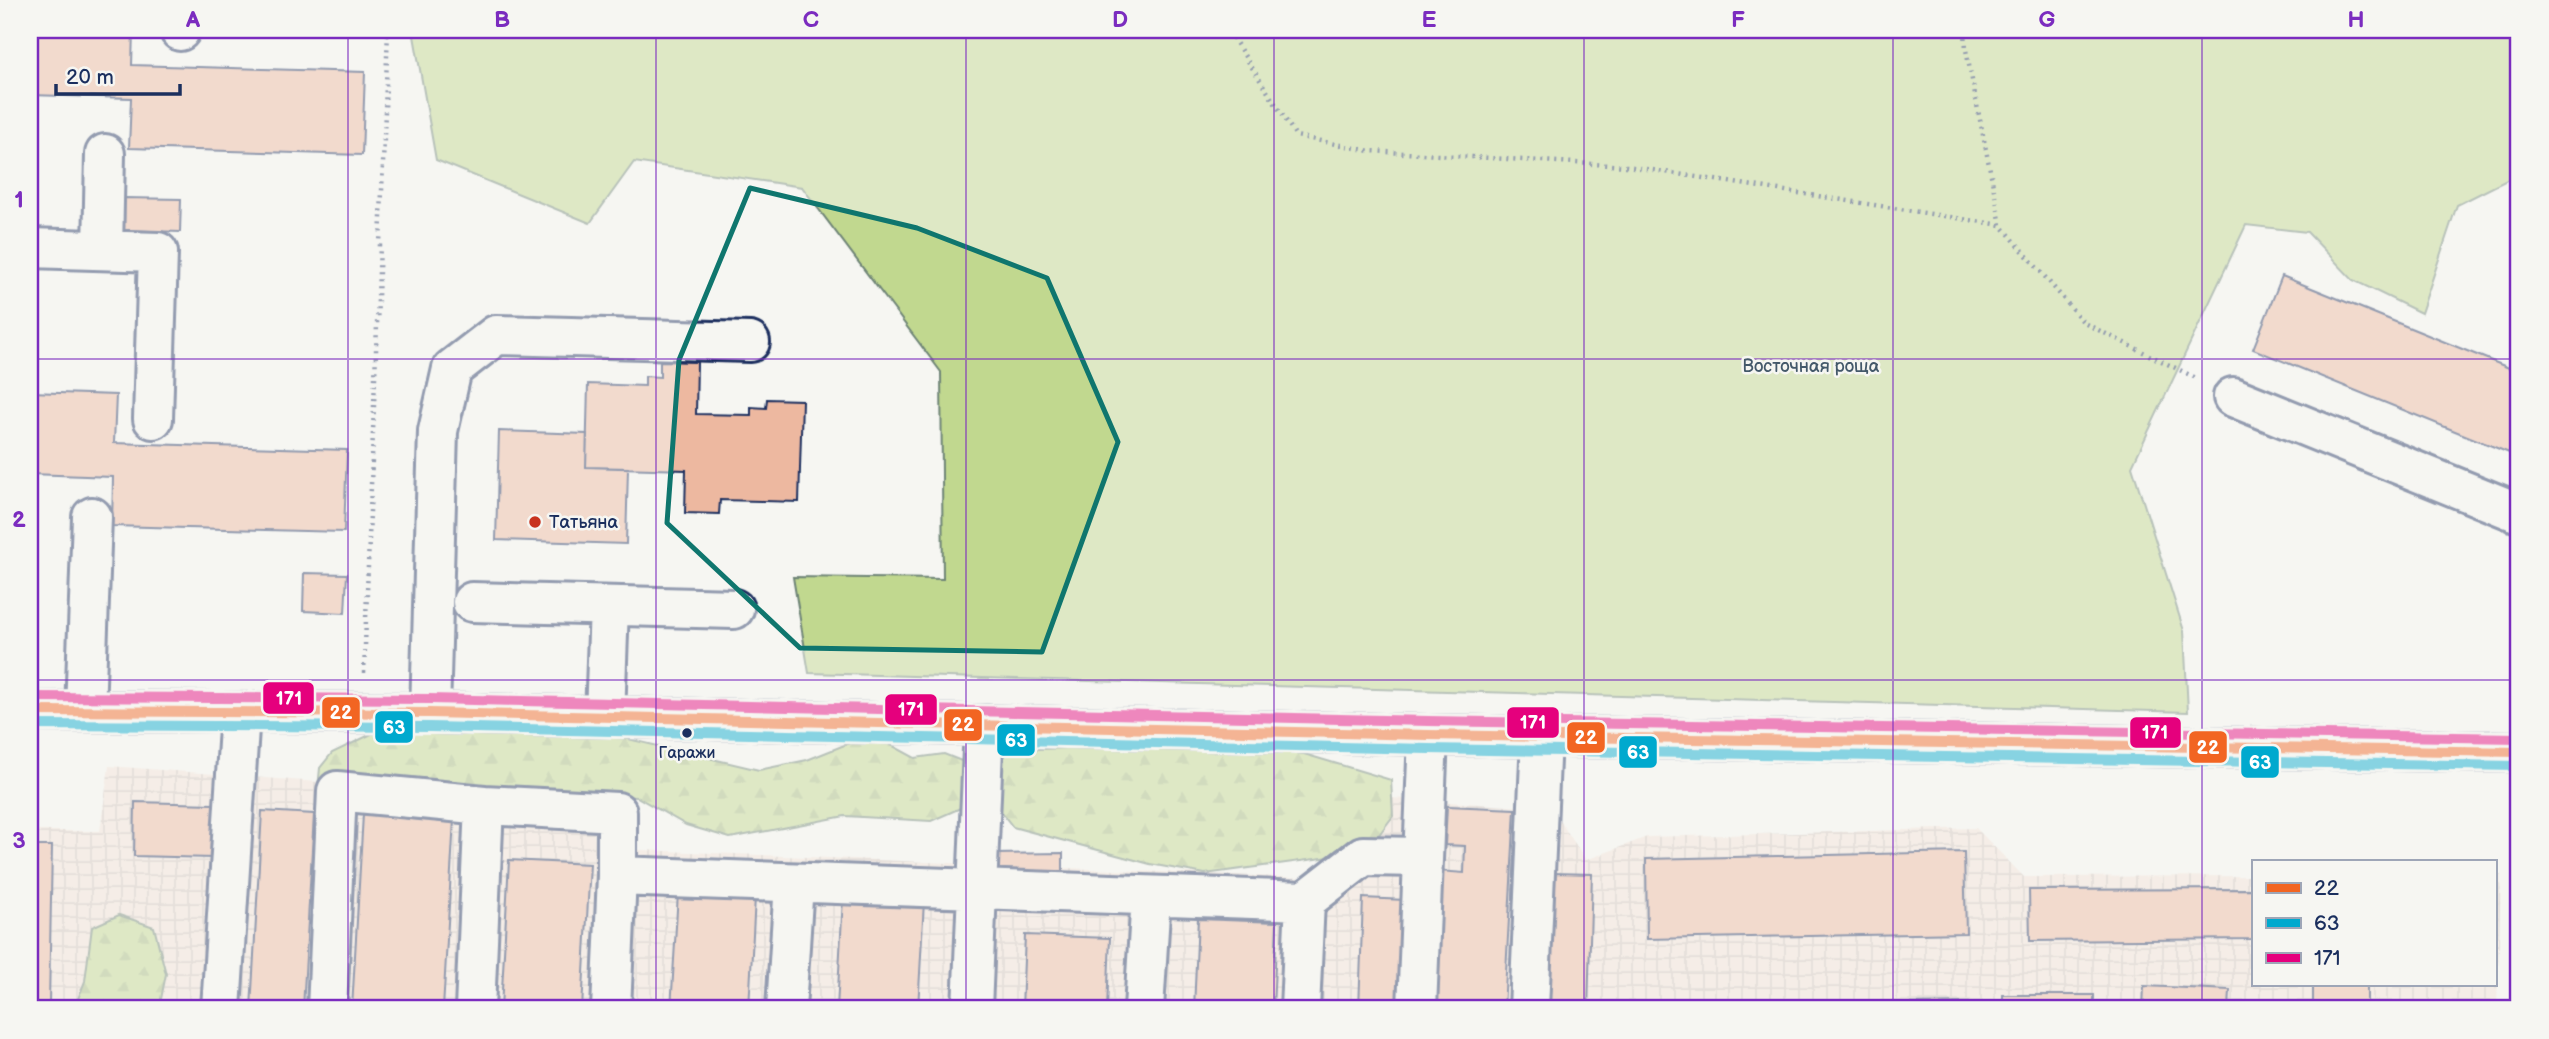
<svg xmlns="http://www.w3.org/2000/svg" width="2549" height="1039" font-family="'Balsamiq Sans',sans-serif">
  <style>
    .industrial { fill: url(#industrial-grid) }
    .forest { fill: url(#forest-firs); stroke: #6e8476; stroke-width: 2 }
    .park { fill: #c1d88f; stroke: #6e8476; stroke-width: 2 }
    .building { fill: #edb8a0; stroke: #1b2f5e; stroke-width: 2 }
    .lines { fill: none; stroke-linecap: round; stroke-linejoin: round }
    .minor-casing { stroke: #1b2f5e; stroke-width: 44 }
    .major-casing { stroke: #1b2f5e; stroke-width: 44 }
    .path { stroke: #1b2f5e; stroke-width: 4.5; stroke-dasharray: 2 5; stroke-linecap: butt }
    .minor { stroke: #f6f6f2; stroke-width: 38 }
    .major { stroke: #f6f6f2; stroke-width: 38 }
    .bus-1-casing { stroke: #f6f6f2; stroke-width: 16 }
    .bus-2-casing { stroke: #f6f6f2; stroke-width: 16 }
    .bus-3-casing { stroke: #f6f6f2; stroke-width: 16 }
    .bus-1 { stroke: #f26522; stroke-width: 10 }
    .bus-2 { stroke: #00a9ce; stroke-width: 10 }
    .bus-3 { stroke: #e5007d; stroke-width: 10 }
    .marked { fill: none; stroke: #0f766e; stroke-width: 5; stroke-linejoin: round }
    .grid { fill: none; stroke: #7b2cbf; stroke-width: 2; stroke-opacity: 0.55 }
    .poi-dot { fill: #c8321e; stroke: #f6f6f2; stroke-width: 2.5 }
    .bus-dot { fill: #1b2f5e; stroke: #f6f6f2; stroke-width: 2.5 }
    .labels { text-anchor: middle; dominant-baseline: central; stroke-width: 5; stroke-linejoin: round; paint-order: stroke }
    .bus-label { font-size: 16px; fill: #1b2f5e; stroke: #f6f6f2 }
    .park-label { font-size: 18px; fill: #44596a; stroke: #f6f6f2 }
    .poi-label { font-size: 18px; fill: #1b2f5e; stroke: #f6f6f2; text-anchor: start }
    .line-badge { stroke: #f6f6f2; stroke-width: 2.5 }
    .badge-label { font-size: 19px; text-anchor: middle; font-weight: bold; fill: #fff }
    .neatline { fill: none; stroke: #7b2cbf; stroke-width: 2.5 }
    .grid-label { font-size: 23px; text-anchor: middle; font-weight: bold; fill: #7b2cbf }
  </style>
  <defs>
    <pattern id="industrial-grid" width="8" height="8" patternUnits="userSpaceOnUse" patternTransform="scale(1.75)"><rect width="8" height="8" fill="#f3e3d9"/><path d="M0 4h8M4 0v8" fill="none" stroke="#d0c3bd"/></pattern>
    <pattern id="forest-firs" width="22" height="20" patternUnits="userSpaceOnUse" patternTransform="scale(1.75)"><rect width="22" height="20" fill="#c1d88f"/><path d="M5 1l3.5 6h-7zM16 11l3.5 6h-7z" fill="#a5ba7e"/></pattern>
  </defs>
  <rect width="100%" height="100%" fill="#f6f6f2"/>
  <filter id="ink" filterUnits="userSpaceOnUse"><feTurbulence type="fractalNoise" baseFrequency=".0143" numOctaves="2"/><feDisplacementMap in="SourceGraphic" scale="14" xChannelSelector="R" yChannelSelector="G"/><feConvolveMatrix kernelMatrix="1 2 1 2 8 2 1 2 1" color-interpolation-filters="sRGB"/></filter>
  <g filter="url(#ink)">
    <path class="industrial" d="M 109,766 L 593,803 L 595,848 L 1327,879 L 1391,798 L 1552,809 L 1586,860 L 1647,837 L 1976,828 L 2024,877 L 2253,876 L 2253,985 L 2495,985 L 2495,875 L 2501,875 L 2497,1009 L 30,1009 L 30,831 L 100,831 Z"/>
    <path class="forest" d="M 565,724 L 759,770 L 807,760 L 852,742 L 884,741 L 915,758 L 944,754 L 969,764 L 965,806 L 931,821 L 845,816 L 730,838 L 686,825 L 637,797 L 562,794 L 454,819 L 363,814 L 343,806 L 318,788 L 320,768 L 332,753 L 384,728 Z
      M 1104,747 L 1251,748 L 1304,754 L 1391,780 L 1393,816 L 1375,840 L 1337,856 L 1205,874 L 1150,864 L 1013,827 L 995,804 L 1005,750 Z
      M 119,915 L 154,927 L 166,974 L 159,1009 L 74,1009 L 85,981 L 92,927 Z"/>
    <path class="park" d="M 413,30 L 2519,30 L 2519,174 L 2457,205 L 2421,313 L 2353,280 L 2307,232 L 2246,225 L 2132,466 L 2184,631 L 2188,712 L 809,673 L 793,577 L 943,579 L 941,372 L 802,187 L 634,162 L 590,223 L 436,160 Z"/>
    <path class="building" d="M 30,30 L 133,30 L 132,65 L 365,72 L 362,155 L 129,148 L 131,98 L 30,95 Z
      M 123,198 L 181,199 L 180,232 L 122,230 Z
      M 2282,276 L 2519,372 L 2519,457 L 2253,349 Z
      M 660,361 L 697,362 L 696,414 L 751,415 L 751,407 L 766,408 L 767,399 L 802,400 L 799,502 L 720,500 L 719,514 L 685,513 L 686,470 L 586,467 L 588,384 L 645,386 L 645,376 L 660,377 Z
      M 30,392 L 116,395 L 114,443 L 347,450 L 344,532 L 112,526 L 113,477 L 30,474 Z
      M 499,431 L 587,434 L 586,467 L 628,468 L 626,544 L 496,540 Z
      M 304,573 L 347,574 L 345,613 L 303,611 Z
      M 135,802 L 214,804 L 213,858 L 134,856 Z
      M 1447,806 L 1515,809 L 1504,1009 L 1431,1009 L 1439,871 L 1464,873 L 1465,846 L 1445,845 Z
      M 262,811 L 314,814 L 303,1009 L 251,1009 Z
      M 363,814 L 454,819 L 443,1009 L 352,1009 Z
      M 30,846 L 52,846 L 49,1003 L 30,1003 Z
      M 1964,852 L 1966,933 L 1647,939 L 1646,859 Z
      M 1063,853 L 1063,886 L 994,887 L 994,854 Z
      M 509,860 L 590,864 L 582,1009 L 501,1009 Z
      M 1552,873 L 1592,874 L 1588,1009 L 1547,1009 Z
      M 2253,889 L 2253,939 L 2030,941 L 2029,890 Z
      M 678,893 L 755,897 L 749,1009 L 671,1009 Z
      M 843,897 L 924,901 L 918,1009 L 837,1009 Z
      M 1363,898 L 1405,900 L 1401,1009 L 1359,1009 Z
      M 1198,919 L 1277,922 L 1273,1009 L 1194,1009 Z
      M 1025,935 L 1110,938 L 1107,1009 L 1022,1009 Z
      M 2313,985 L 2367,985 L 2367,1009 L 2313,1009 Z
      M 2144,986 L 2230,990 L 2229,1009 L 2143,1009 Z
      M 2003,995 L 2094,995 L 2094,1009 L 2003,1009 Z
      M 1969,1003 L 1969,1009 L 1743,1009 L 1743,1006 Z
      M 2415,1005 L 2464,1006 L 2463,1009 L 2415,1009 Z"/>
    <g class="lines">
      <defs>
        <path id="minor" d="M 180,31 L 180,30
          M 30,248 L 158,252 L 153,419
          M 103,250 L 105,154
          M 2233,397 L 2519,513
          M 472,602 L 734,609
          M 85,711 L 92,517
          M 430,713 L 438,431 L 452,369 L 496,335 L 750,342
          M 605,716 L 609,606
          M 221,1009 L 240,712
          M 327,1009 L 337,791 L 484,805
          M 475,1009 L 484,805 L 617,812 L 617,876 L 1305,901 L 1363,856 L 1423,857
          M 611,1009 L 617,876
          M 786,1009 L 794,883
          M 972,1009 L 984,725
          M 1144,1009 L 1151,896
          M 1300,1009 L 1305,901
          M 1417,1009 L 1428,735
          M 1529,1009 L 1541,737"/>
        <path id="major" d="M 30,711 L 430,713 L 1428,735 L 2519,752"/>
      </defs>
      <use href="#minor" class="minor-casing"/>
      <use href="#major" class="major-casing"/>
      <path class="path" d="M 1221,30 L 1233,38 L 1296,136 L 1370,151 L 1627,166 L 2001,225
        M 1965,30 L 1966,50 L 2001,225 L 2084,323 L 2198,379
        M 364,673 L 388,30"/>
      <use href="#minor" class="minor"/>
      <use href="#major" class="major"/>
      <defs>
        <path id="bus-1" d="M 30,711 L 430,713 L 1428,735 L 2519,752"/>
        <path id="bus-2" d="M 30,725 L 430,727 L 1428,749 L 2519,766"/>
        <path id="bus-3" d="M 30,697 L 430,699 L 1428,721 L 2519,738"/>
      </defs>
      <use href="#bus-1" class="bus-1-casing"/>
      <use href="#bus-2" class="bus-2-casing"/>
      <use href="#bus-3" class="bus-3-casing"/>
      <use href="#bus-1" class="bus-1"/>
      <use href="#bus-2" class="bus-2"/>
      <use href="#bus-3" class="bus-3"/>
    </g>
  </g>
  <path d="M0 0H2549V1039H0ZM 750,188 L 917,228 L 1047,278 L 1118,442 L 1042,652 L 800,648 L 667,523 L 679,360 Z" fill="#f6f6f2" fill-opacity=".55" fill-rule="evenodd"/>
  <path class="marked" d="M 750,188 L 917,228 L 1047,278 L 1118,442 L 1042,652 L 800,648 L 667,523 L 679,360 Z"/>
  <path class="grid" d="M 348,30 L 348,1009M 656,30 L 656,1009M 966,30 L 966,1009M 1274,30 L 1274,1009M 1584,30 L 1584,1009M 1893,30 L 1893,1009M 2202,30 L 2202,1009M 30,359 L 2519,359M 30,680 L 2519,680"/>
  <circle class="poi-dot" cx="535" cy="522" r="7"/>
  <circle class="bus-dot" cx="687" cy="733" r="6"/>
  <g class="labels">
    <g class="bus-label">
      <text x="687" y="753">Гаражи</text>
    </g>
    <g class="park-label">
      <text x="1811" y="366">Восточная роща</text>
    </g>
    <g class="poi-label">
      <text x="549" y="522">Татьяна</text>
    </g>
  </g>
  <g class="line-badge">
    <rect x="262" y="681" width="53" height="34" rx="7" fill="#e5007d"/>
    <rect x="884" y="693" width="54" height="33" rx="7" fill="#e5007d"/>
    <rect x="321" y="696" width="40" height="33" rx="7" fill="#f26522"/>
    <rect x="1506" y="706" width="54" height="33" rx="7" fill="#e5007d"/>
    <rect x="943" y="708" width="40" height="34" rx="7" fill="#f26522"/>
    <rect x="374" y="710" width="40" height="34" rx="7" fill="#00a9ce"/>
    <rect x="2129" y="716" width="53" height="33" rx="7" fill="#e5007d"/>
    <rect x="1566" y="721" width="40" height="33" rx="7" fill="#f26522"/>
    <rect x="996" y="723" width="40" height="34" rx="7" fill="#00a9ce"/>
    <rect x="2188" y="730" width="40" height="34" rx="7" fill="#f26522"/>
    <rect x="1618" y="735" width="40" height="34" rx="7" fill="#00a9ce"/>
    <rect x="2240" y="745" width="40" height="34" rx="7" fill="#00a9ce"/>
  </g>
  <g class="badge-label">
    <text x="289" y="705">171</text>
    <text x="911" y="716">171</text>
    <text x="341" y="719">22</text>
    <text x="1533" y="729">171</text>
    <text x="963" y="731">22</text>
    <text x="394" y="734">63</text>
    <text x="2155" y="739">171</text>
    <text x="1586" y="744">22</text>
    <text x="1016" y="747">63</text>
    <text x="2208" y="754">22</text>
    <text x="1638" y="759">63</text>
    <text x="2260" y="769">63</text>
  </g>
  <rect width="2549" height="1039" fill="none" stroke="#f6f6f2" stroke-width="77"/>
  <rect x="2252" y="860" width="245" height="126" fill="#f6f6f2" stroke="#9ea6b7" stroke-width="2"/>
  <rect x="2266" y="883" width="35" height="10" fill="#f26522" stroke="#9ea6b7" stroke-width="2"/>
  <text x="2314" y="895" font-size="21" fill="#1b2f5e">22</text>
  <rect x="2266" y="918" width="35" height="10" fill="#00a9ce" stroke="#9ea6b7" stroke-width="2"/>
  <text x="2314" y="930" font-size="21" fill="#1b2f5e">63</text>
  <rect x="2266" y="953" width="35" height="10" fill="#e5007d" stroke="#9ea6b7" stroke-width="2"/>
  <text x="2314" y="965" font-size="21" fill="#1b2f5e">171</text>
  <path d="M56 84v10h124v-10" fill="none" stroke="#1b2f5e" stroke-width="3.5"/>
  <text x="66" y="84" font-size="21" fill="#1b2f5e" stroke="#f6f6f2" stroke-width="5" paint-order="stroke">20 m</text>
  <rect x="38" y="38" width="2472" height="962" class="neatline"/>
  <g class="grid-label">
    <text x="193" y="27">A</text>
    <text x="502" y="27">B</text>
    <text x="811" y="27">C</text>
    <text x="1120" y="27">D</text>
    <text x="1429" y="27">E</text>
    <text x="1738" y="27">F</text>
    <text x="2047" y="27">G</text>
    <text x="2356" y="27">H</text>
    <text x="19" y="207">1</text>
    <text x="19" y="527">2</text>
    <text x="19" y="848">3</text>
  </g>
</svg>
